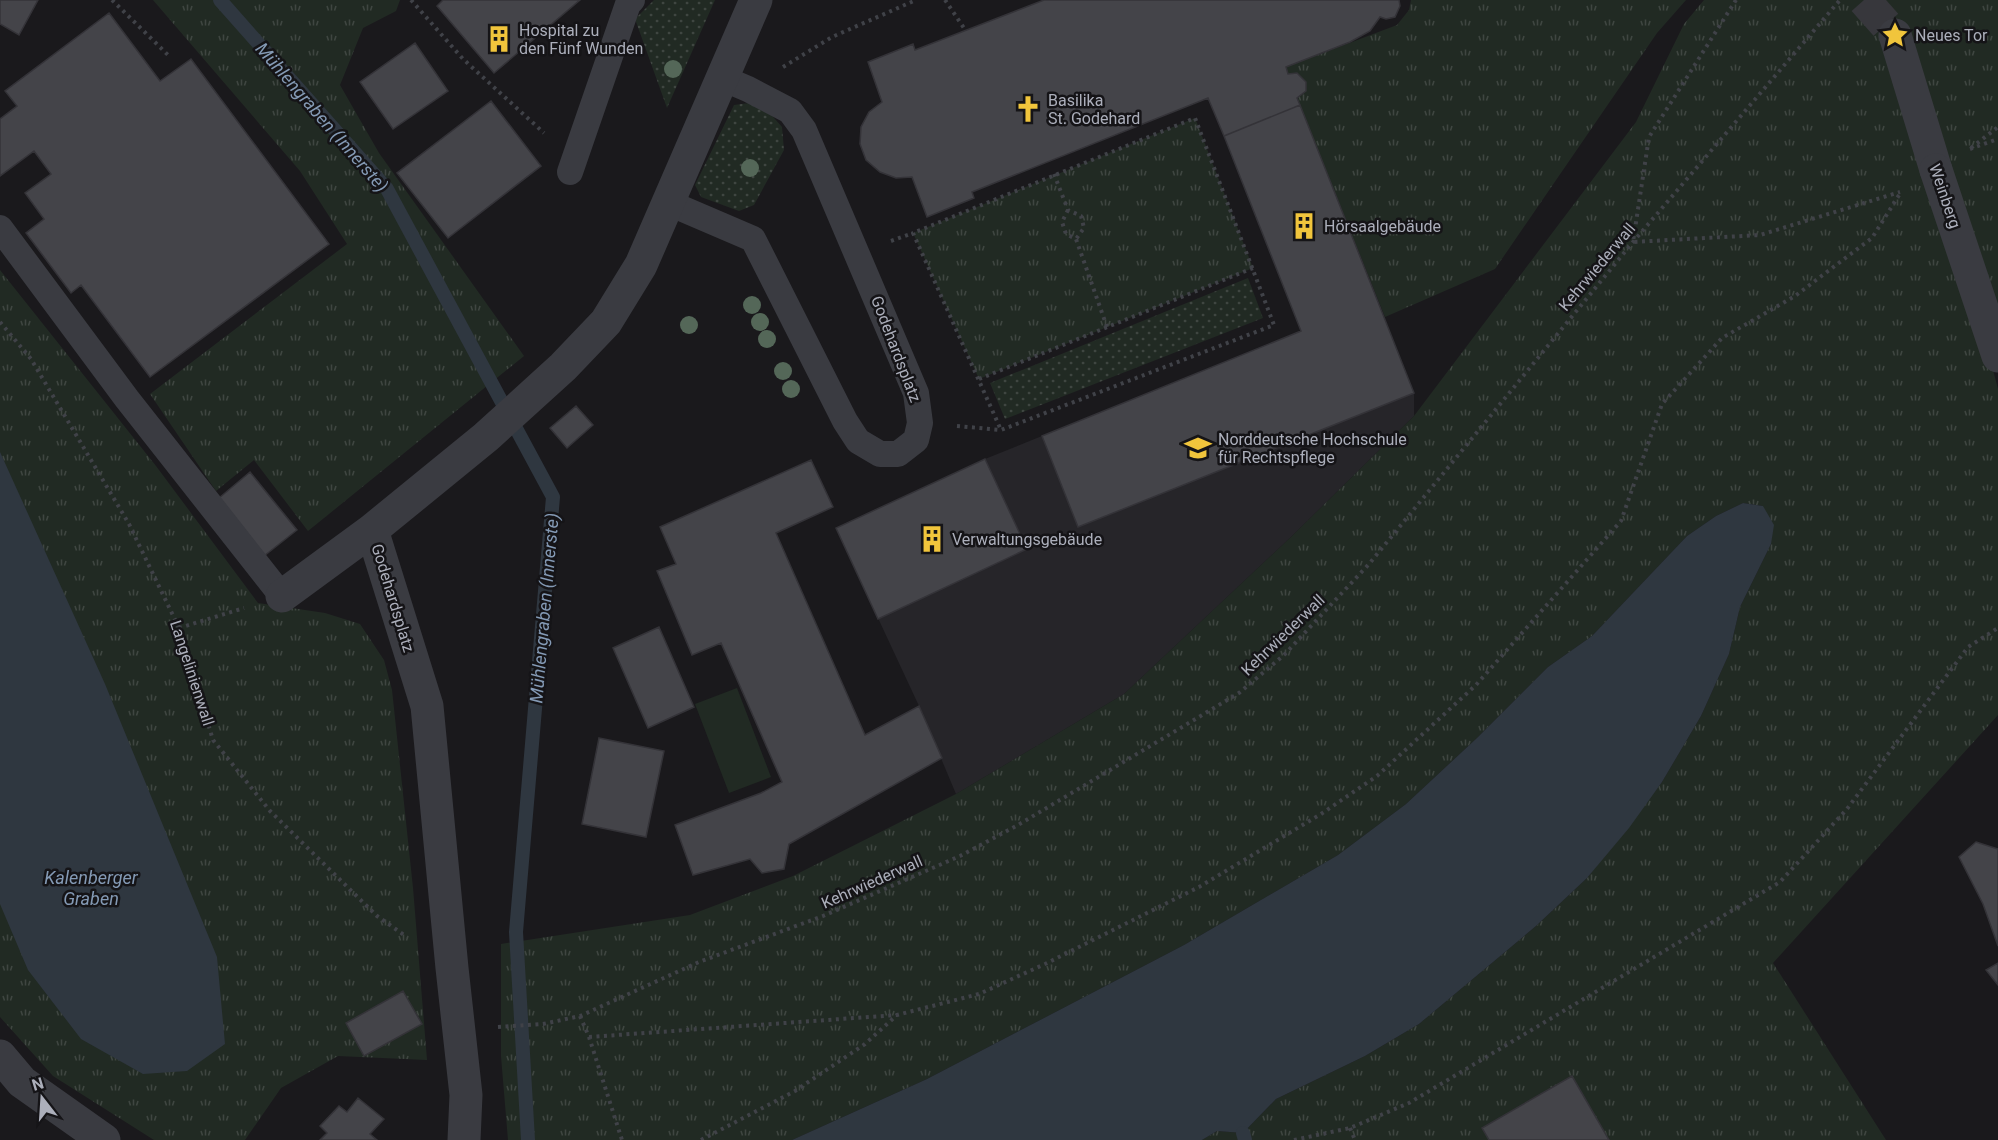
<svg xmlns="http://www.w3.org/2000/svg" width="1998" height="1140" font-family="Roboto,sans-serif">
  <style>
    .built { fill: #262529 }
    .grass { fill: url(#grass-dots) }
    .park { fill: url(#park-tufts) }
    .pitch { fill: #212a23 }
    .water { fill: #2f3740 }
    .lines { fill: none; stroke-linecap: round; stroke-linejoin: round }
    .stream { stroke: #2f3740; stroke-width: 14 }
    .building { fill: #444449; stroke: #343338; stroke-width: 1.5 }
    .pedestrian-tunnel { stroke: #37373c; stroke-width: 33; stroke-dasharray: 33 16; stroke-linecap: butt }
    .path { stroke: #404248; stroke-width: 4; stroke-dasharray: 3 4.5; stroke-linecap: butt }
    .service { stroke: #3a3b41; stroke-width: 26 }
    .pedestrian { stroke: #3a3b41; stroke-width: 33 }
    .minor { stroke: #3a3b41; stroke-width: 33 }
    .tree { fill: #546758 }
    .labels { text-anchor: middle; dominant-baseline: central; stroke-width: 5; stroke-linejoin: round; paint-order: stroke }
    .poi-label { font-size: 16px; fill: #acafbb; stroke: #151417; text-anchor: start }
    .street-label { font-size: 16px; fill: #acafbb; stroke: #151417 }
    .water-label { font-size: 18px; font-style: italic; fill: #849ab5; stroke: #151417 }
  </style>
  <defs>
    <pattern id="grass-dots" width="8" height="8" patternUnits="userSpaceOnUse" patternTransform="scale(1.5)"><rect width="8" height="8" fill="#212a23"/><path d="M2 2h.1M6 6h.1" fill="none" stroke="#3f4641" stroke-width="1.8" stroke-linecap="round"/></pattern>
    <pattern id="park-tufts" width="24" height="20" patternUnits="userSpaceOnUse" patternTransform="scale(1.5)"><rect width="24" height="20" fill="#212a23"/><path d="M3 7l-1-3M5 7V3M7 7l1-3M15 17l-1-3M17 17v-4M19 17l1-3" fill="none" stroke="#3f4641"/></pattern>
  </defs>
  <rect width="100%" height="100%" fill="#1a191c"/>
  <path class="built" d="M 1300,105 L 1414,393 L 1414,416 L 1291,537 L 1124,694 L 956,794 L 919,706 L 836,528 L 985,459 L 1301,331 L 1224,135 Z"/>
  <path class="grass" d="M 654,0 L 715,0 L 667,108 L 635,19 Z
    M 749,103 L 767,110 L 782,127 L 784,150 L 754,205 L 739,211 L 701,197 L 695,185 L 734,105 Z
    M 1248,278 L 1263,318 L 1005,419 L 990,383 Z"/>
  <path class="park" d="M 153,0 L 400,0 L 396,11 L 363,28 L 340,85 L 379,153 L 524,356 L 308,531 L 254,460 L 216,491 L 150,394 L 347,244 L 300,171 Z
    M 1411,0 L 1686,0 L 1657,33 L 1495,269 L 1385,317 L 1297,98 L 1306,91 L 1306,82 L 1297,74 L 1288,74 L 1286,67 L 1397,25 L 1409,10 Z
    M 1704,0 L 1998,0 L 1998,342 L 1984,336 L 1998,389 L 1998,715 L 1773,963 L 1886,1140 L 1202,1140 L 1217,1131 L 1243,1133 L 1276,1099 L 1365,1056 L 1419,1024 L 1536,926 L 1587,878 L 1662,782 L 1701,716 L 1729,654 L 1740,607 L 1771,544 L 1763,506 L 1743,503 L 1716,516 L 1687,536 L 1592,636 L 1548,667 L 1478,737 L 1406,804 L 1338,855 L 1184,945 L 927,1079 L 792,1140 L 508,1140 L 501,1056 L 501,944 L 690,915 L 793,876 L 956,794 L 1124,694 L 1291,537 L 1414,416 L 1636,122 L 1684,24 Z
    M 1195,118 L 1253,268 L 979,379 L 913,233 Z
    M 0,270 L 156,466 L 258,603 L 325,613 L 360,624 L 384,660 L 392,690 L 413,888 L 427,1060 L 338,1056 L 281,1088 L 245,1140 L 154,1140 L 53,1076 L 0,1017 Z"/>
  <path class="pitch" d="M 737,688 L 771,777 L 729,793 L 695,704 Z"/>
  <path class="water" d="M 0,452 L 105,684 L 217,957 L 225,1044 L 187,1071 L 143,1074 L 81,1039 L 28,970 L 0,904 Z
    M 1743,503 L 1763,506 L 1774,525 L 1771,544 L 1740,607 L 1729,654 L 1701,716 L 1662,782 L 1629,828 L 1587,878 L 1536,926 L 1419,1024 L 1365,1056 L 1276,1099 L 1243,1133 L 1217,1131 L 1202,1140 L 792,1140 L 927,1079 L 1184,945 L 1338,855 L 1406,804 L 1478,737 L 1548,667 L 1592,636 L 1687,536 L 1716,516 Z"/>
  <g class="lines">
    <path class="stream" d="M 220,0 L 387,189 L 553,497 L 516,932 L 528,1140
      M 1243,1133 L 1245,1140"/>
  </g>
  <path class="building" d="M 0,0 L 38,0 L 19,35 L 0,24 Z
    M 443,0 L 580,0 L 494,73 L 437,6 Z
    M 1044,0 L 1399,0 L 1400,6 L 1395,17 L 1386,19 L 1380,17 L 1370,31 L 1350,42 L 1286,67 L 1288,74 L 1297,73 L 1306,82 L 1306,91 L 1297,98 L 1300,105 L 1224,136 L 1208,98 L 972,192 L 974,198 L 927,217 L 912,177 L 896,178 L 880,172 L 866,160 L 860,144 L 861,127 L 869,112 L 882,102 L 868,62 L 913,44 L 915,50 Z
    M 109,13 L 160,81 L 191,59 L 329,244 L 150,377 L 81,285 L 71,293 L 26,233 L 44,219 L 25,193 L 51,174 L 34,151 L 0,176 L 0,119 L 17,106 L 5,91 Z
    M 415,43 L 448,91 L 393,129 L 360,82 Z
    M 491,101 L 541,166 L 448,238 L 397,173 Z
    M 1300,105 L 1414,393 L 1078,527 L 1042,436 L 1301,331 L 1224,136 Z
    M 576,406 L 593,425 L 567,448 L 550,428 Z
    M 985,459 L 1027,549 L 878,619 L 836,528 Z
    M 811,460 L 833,507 L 776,533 L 865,735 L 919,706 L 942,758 L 789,844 L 784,869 L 762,873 L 750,859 L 693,875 L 675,825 L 761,793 L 782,782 L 721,643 L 692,655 L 657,571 L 676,564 L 660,527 Z
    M 250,472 L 297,530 L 264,556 L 219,498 Z
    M 659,627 L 694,707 L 648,728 L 613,648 Z
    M 599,738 L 664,751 L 646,837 L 582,824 Z
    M 1976,842 L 1998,849 L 1998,946 L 1983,904 L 1959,857 Z
    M 1998,963 L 1998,985 L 1986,970 Z
    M 403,991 L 422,1024 L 364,1056 L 346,1023 Z
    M 1572,1076 L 1609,1140 L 1489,1140 L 1482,1128 Z
    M 358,1098 L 384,1119 L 370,1134 L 377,1140 L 320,1140 L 327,1133 L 320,1126 L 339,1106 L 347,1112 Z"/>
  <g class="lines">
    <path class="pedestrian-tunnel" d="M 1864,0 L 1895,35"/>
    <path class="path" d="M 112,0 L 168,55
      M 411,0 L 463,59 L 544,133
      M 945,0 L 966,31
      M 1736,0 L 1649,137 L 1633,242 L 1760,235 L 1900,192
      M 783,67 L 832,37 L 916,0
      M 1971,148 L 1998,127
      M 1970,149 L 1998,139
      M 1054,174 L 1068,210 L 1081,216 L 1084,228 L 1076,239
      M 1068,210 L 1062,222 L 1066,234 L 1076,239 L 1107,327
      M 891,241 L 913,233
      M 0,322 L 31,359 L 129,524 L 179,628 L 213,740 L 270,811 L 377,916 L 407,937
      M 979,379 L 1253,268
      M 957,426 L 1001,430 L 1274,325 L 1195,118 L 913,233 L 1001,430
      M 179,628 L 244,608
      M 580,1016 L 589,1037 L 622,1140
      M 498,1027 L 543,1024 L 580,1016 L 699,962 L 823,916 L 960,856 L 1018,825 L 1239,693 L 1284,655 L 1369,564 L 1633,242 L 1840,0
      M 589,1037 L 897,1015
      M 1350,1128 L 1355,1140
      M 701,1140 L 795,1091 L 865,1044 L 897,1015 L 979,994 L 1045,964 L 1199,887 L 1321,814 L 1377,776 L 1476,685 L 1621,521 L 1662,404 L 1722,338 L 1795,296 L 1872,238 L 1901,192
      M 1294,1140 L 1350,1128 L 1409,1103 L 1780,882 L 1847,809 L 1968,647 L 1998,628"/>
    <path class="service" d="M 570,172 L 628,4 L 632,0
      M 669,203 L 753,239 L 845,421 L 858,441 L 880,454 L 898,454 L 916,440 L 920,423 L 916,393 L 804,130 L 790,111 L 748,89 L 722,78
      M 0,228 L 127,399 L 282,596"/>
    <path class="pedestrian" d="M 1895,35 L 1936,170"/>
    <path class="minor" d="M 1936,170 L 1998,356
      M 372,530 L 427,706 L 452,968 L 466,1095 L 464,1140
      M 282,596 L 372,530 L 486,437 L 563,367 L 606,322 L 641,265 L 756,0
      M 0,1056 L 22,1082 L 104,1140"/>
  </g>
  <g class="tree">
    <circle cx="673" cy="69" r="9"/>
    <circle cx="750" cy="168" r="9"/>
    <circle cx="752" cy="305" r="9"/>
    <circle cx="760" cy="322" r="9"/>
    <circle cx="689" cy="325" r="9"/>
    <circle cx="767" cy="339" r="9"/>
    <circle cx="783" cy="371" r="9"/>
    <circle cx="791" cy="389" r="9"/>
  </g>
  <defs>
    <symbol id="sight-bare" viewBox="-9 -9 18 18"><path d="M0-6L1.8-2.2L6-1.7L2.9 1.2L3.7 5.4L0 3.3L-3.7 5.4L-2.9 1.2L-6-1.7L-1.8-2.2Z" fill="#f1c53c" stroke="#151417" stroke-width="2.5" paint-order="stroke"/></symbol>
    <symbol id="building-bare" viewBox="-9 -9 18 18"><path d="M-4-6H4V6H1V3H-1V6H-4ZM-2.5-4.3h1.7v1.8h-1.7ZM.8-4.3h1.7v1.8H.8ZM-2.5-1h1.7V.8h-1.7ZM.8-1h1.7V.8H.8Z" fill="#f1c53c" stroke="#151417" stroke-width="2.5" paint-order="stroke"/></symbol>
    <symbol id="church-bare" viewBox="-9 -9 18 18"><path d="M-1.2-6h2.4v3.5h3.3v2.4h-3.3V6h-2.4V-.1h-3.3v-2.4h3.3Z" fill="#f1c53c" stroke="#151417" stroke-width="2.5" paint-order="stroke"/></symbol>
    <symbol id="university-bare" viewBox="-9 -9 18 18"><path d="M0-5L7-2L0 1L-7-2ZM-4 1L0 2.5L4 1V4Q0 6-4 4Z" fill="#f1c53c" stroke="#151417" stroke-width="2.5" paint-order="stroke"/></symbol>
  </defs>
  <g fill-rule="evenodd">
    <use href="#sight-bare" x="1876" y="16" width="38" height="38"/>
    <use href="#building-bare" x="480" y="20" width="38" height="38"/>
    <use href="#church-bare" x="1009" y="90" width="38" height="38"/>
    <use href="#building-bare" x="1285" y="207" width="38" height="38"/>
    <use href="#university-bare" x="1179" y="429" width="38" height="38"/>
    <use href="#building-bare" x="913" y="520" width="38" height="38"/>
  </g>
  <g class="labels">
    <g class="poi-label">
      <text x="519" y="30">Hospital zu<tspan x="519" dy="18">den Fünf Wunden</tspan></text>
      <text x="1915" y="35">Neues Tor</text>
      <text x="1048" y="100">Basilika<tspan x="1048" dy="18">St. Godehard</tspan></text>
      <text x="1324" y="226">Hörsaalgebäude</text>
      <text x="1218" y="439">Norddeutsche Hochschule<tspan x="1218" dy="18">für Rechtspflege</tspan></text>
      <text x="952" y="539">Verwaltungsgebäude</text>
    </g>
    <g class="street-label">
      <text transform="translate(1945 196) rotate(71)">Weinberg</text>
      <text transform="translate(1597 267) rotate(-50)">Kehrwiederwall</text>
      <text transform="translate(896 349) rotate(69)">Godehardsplatz</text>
      <text transform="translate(393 598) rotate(73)">Godehardsplatz</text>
      <text transform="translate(1283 635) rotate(-44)">Kehrwiederwall</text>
      <text transform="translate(192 673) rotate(72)">Langelinienwall</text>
      <text transform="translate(872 882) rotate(-24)">Kehrwiederwall</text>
    </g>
    <g class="water-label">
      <text transform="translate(322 117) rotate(49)">Mühlengraben (Innerste)</text>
      <text transform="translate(544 608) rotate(-85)">Mühlengraben (Innerste)</text>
      <text x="91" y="877">Kalenberger<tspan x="91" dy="21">Graben</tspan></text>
    </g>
  </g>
  <g transform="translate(42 1098) rotate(343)" stroke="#151417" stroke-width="4.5" paint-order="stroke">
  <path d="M0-4.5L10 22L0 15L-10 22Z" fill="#acafbb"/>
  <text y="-9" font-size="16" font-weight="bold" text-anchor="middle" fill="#acafbb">N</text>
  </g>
</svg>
